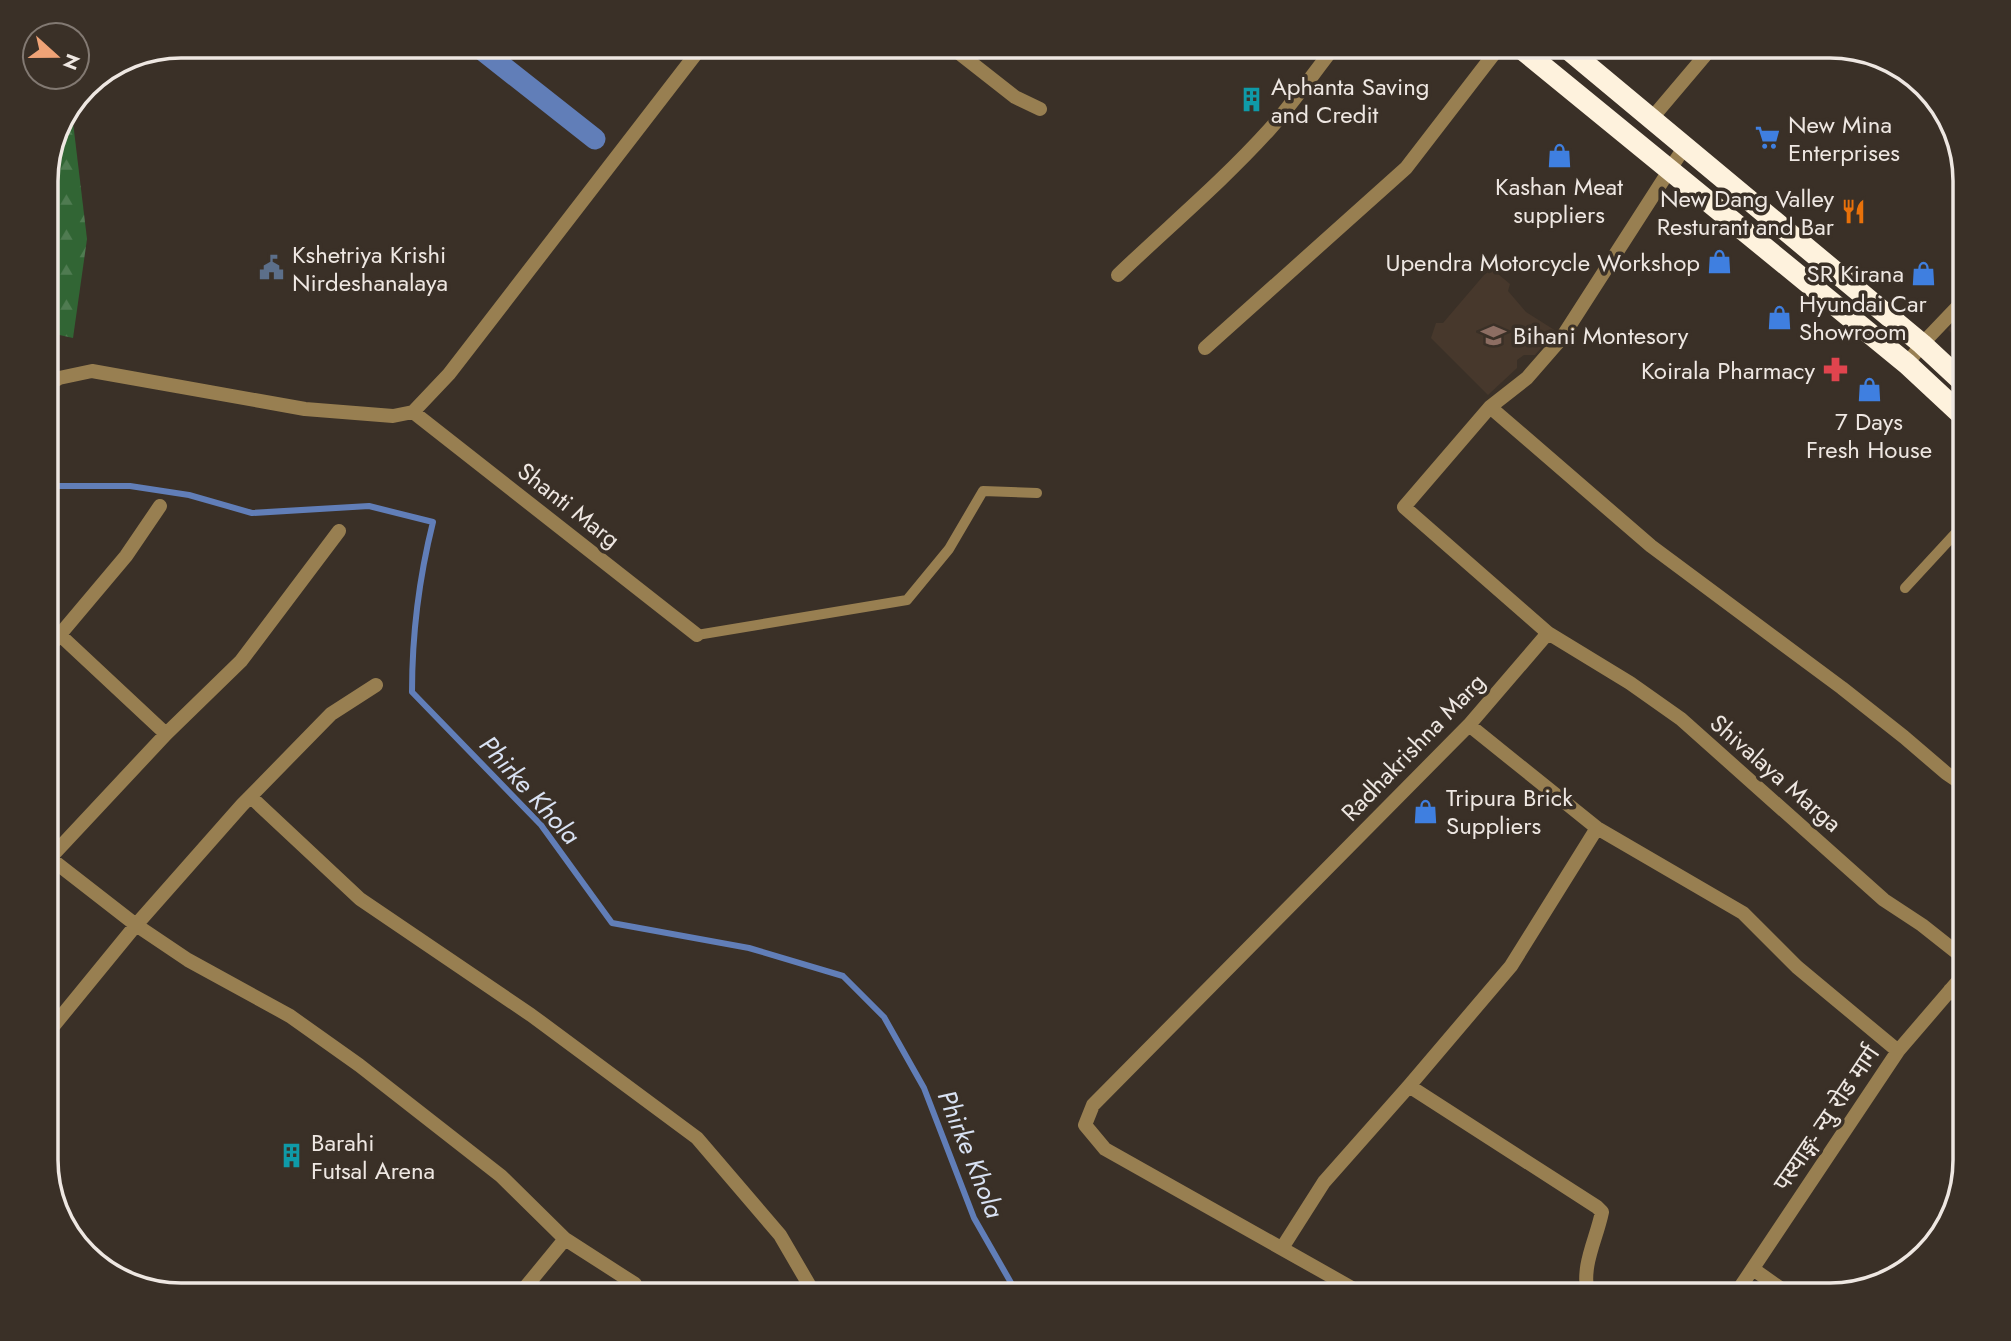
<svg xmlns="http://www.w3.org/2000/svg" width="2011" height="1341" font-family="Jost,'Noto Sans Devanagari',sans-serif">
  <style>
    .built { fill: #47382c }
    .forest { fill: url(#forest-firs) }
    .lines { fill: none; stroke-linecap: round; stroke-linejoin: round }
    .stream { stroke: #617eb8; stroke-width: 6 }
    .canal { stroke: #617eb8; stroke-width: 21 }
    .lane { stroke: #987f51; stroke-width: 10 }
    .street { stroke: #987f51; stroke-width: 14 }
    .highway { stroke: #fef2dd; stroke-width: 21 }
    .labels { text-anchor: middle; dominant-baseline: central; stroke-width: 7; stroke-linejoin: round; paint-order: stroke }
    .poi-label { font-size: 24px; fill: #eee7e2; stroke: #3a3027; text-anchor: start }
    .street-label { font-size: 24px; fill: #eee7e2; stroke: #3a3027 }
    .water-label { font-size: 26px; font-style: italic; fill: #d9e2f3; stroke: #3a3027 }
    .rim { fill: none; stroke: #eee7e2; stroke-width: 3.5 }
  </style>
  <defs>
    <pattern id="forest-firs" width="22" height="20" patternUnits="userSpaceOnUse" patternTransform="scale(1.75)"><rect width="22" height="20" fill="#316534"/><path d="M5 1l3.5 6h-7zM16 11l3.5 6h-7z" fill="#4f7b51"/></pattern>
  </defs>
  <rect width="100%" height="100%" fill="#3a3027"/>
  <path class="built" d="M 1492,269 L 1510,284 L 1508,291 L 1526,312 L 1556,331 L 1535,355 L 1524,355 L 1517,360 L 1517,368 L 1488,395 L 1431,338 L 1436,323 L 1443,323 L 1484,275 Z
    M 1965,309 L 1965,345 L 1948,330 Z"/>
  <path class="forest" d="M 72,114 L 87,239 L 73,338 L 46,332 L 46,172 Z"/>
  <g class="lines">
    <path class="stream" d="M 46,486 L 130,486 L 189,495 L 252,513 L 369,506 L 433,522 C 419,578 412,634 412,692 L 541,825 L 612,923 L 749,948 L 843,976 L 884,1017 L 924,1088 L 974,1218 L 1018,1295
      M 1205,1295 L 1278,1292 L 1284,1295"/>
    <path class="canal" d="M 477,46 L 595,139"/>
    <path class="lane" d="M 164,49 L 187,53 L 206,46
      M 1905,588 L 1965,523
      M 697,635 L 907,600 L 949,549 L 983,491 L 1037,493"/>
    <path class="street" d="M 950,46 L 1015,97 L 1040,109
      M 1652,118 L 1713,46
      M 1118,275 C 1168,227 1222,182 1269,130 C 1292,104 1313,74 1335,46
      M 1205,348 L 1406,168 L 1500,46
      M 1907,364 L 1922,344 L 1965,299
      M 46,386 L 59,378 L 92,371 L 305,409 L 393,416 L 413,412 L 449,374 L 702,46
      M 1490,407 L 1651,546 L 1842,688 L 1904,737 L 1946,773 L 1965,786
      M 413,412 L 697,635
      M 1548,633 L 1630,683 L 1681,719 L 1884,900 L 1922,925 L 1965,959
      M 60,635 L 166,734
      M 46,651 L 126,556 L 160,506
      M 1469,725 L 1597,828 L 1743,913 L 1797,967 L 1898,1051
      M 251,797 L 360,899 L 531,1015 L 697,1138 L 780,1235 L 815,1295
      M 46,855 L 136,925 L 188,960 L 290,1016 L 359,1065 L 501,1176 L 565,1239 L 635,1284
      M 50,858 L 166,734 L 241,661 L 339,531
      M 1950,990 L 1965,1002
      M 46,1035 L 136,925 L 242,805 L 331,714 L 376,685
      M 1409,1086 L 1597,1207 L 1602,1212 C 1596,1241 1581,1265 1588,1295
      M 1282,1248 L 1324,1182 L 1409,1086 L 1511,966 L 1597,828
      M 1753,1269 L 1790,1295
      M 519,1295 L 565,1239
      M 1361,1295 L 1359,1292 L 1105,1149 L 1085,1125 L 1093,1105 L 1469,725 L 1548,633 L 1404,507 L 1490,407 L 1527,378 L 1561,339 L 1685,146
      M 1735,1295 L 1898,1051 L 1965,973"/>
    <path class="highway" d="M 1518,46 L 1907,364 L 1965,418
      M 1564,46 L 1922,344 L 1965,384"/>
  </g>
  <defs>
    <symbol id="building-bare" viewBox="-9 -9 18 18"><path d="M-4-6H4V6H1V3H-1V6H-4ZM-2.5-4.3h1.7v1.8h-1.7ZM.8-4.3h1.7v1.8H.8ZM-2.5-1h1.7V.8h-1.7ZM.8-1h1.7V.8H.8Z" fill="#0f9aa8" stroke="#3a3027" stroke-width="2.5" paint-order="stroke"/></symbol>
    <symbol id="supermarket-bare" viewBox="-9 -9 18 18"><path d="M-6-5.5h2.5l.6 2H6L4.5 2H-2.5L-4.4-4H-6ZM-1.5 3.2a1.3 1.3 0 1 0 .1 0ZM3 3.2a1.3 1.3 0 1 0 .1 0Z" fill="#3f7fe0" stroke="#3a3027" stroke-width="2.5" paint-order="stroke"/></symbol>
    <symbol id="shop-bare" viewBox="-9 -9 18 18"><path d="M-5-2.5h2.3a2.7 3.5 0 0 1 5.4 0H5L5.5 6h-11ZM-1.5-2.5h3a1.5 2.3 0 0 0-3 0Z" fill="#3f7fe0" stroke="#3a3027" stroke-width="2.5" paint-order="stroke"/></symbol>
    <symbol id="restaurant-bare" viewBox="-9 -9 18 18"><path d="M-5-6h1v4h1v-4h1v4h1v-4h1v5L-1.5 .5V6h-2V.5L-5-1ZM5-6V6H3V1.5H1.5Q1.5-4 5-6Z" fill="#e8710a" stroke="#3a3027" stroke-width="2.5" paint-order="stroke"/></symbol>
    <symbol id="civic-bare" viewBox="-9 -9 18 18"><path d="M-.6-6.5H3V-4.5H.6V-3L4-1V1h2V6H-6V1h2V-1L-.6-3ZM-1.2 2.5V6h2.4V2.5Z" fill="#5c6f8a" stroke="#3a3027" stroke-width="2.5" paint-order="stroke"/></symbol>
    <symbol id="school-bare" viewBox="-9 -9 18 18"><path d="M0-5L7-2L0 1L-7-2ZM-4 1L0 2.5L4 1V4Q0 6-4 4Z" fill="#8d6e63" stroke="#3a3027" stroke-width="2.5" paint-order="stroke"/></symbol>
    <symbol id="pharmacy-bare" viewBox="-9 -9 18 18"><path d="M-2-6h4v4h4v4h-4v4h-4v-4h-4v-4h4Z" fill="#e0444e" stroke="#3a3027" stroke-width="2.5" paint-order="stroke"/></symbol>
  </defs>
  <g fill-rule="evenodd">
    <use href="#building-bare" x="1234" y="82" width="35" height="35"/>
    <use href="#supermarket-bare" x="1750" y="120" width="35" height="35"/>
    <use href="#shop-bare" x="1542" y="138" width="35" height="35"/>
    <use href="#restaurant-bare" x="1836" y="194" width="35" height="35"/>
    <use href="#shop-bare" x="1702" y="244" width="35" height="35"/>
    <use href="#civic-bare" x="254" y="250" width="35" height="35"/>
    <use href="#shop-bare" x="1906" y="256" width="35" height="35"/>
    <use href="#shop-bare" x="1762" y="300" width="35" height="35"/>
    <use href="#school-bare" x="1476" y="318" width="35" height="35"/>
    <use href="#pharmacy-bare" x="1818" y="352" width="35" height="35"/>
    <use href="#shop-bare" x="1852" y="372" width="35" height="35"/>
    <use href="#shop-bare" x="1408" y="794" width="35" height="35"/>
    <use href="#building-bare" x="274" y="1138" width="35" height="35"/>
  </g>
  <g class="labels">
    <g class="poi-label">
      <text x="1271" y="86">Aphanta Saving<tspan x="1271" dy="28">and Credit</tspan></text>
      <text x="1788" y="124">New Mina<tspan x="1788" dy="28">Enterprises</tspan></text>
      <text x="1559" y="186" text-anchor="middle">Kashan Meat<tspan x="1559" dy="28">suppliers</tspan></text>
      <text x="1834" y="198" text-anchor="end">New Dang Valley<tspan x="1834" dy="28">Resturant and Bar</tspan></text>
      <text x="292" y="254">Kshetriya Krishi<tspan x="292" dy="28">Nirdeshanalaya</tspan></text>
      <text x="1700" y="262" text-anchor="end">Upendra Motorcycle Workshop</text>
      <text x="1904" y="273" text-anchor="end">SR Kirana</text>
      <text x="1799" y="303">Hyundai Car<tspan x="1799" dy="28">Showroom</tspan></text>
      <text x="1513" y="335">Bihani Montesory</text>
      <text x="1815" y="370" text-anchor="end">Koirala Pharmacy</text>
      <text x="1869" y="421" text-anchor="middle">7 Days<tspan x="1869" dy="28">Fresh House</tspan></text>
      <text x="1446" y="797">Tripura Brick<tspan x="1446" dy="28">Suppliers</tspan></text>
      <text x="311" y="1142">Barahi<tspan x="311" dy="28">Futsal Arena</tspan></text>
    </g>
    <g class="street-label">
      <text transform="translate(569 505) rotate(38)">Shanti Marg</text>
      <text transform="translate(1413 747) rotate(-46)">Radhakrishna Marg</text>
      <text transform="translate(1776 773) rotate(41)">Shivalaya Marga</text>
      <text transform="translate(1826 1118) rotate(-56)">पस्याङ्ग- न्यु रोड मार्ग</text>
    </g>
    <g class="water-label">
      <text transform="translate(530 790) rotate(48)">Phirke Khola</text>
      <text transform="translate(971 1154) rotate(68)">Phirke Khola</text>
    </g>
  </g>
  <path d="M0 0H2011V1341H0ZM181 58H1830A123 123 0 0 1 1953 181V1160A123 123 0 0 1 1830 1283H181A123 123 0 0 1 58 1160V181A123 123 0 0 1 181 58Z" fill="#3a3027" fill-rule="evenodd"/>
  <path class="rim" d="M181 58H1830A123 123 0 0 1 1953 181V1160A123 123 0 0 1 1830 1283H181A123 123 0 0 1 58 1160V181A123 123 0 0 1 181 58Z"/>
  <g transform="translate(56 56) rotate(111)"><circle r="33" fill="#3a3027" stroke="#827972" stroke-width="2"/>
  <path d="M0-5L12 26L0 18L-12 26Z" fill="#efa377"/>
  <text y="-10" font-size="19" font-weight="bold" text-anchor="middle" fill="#eee7e2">N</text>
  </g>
</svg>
